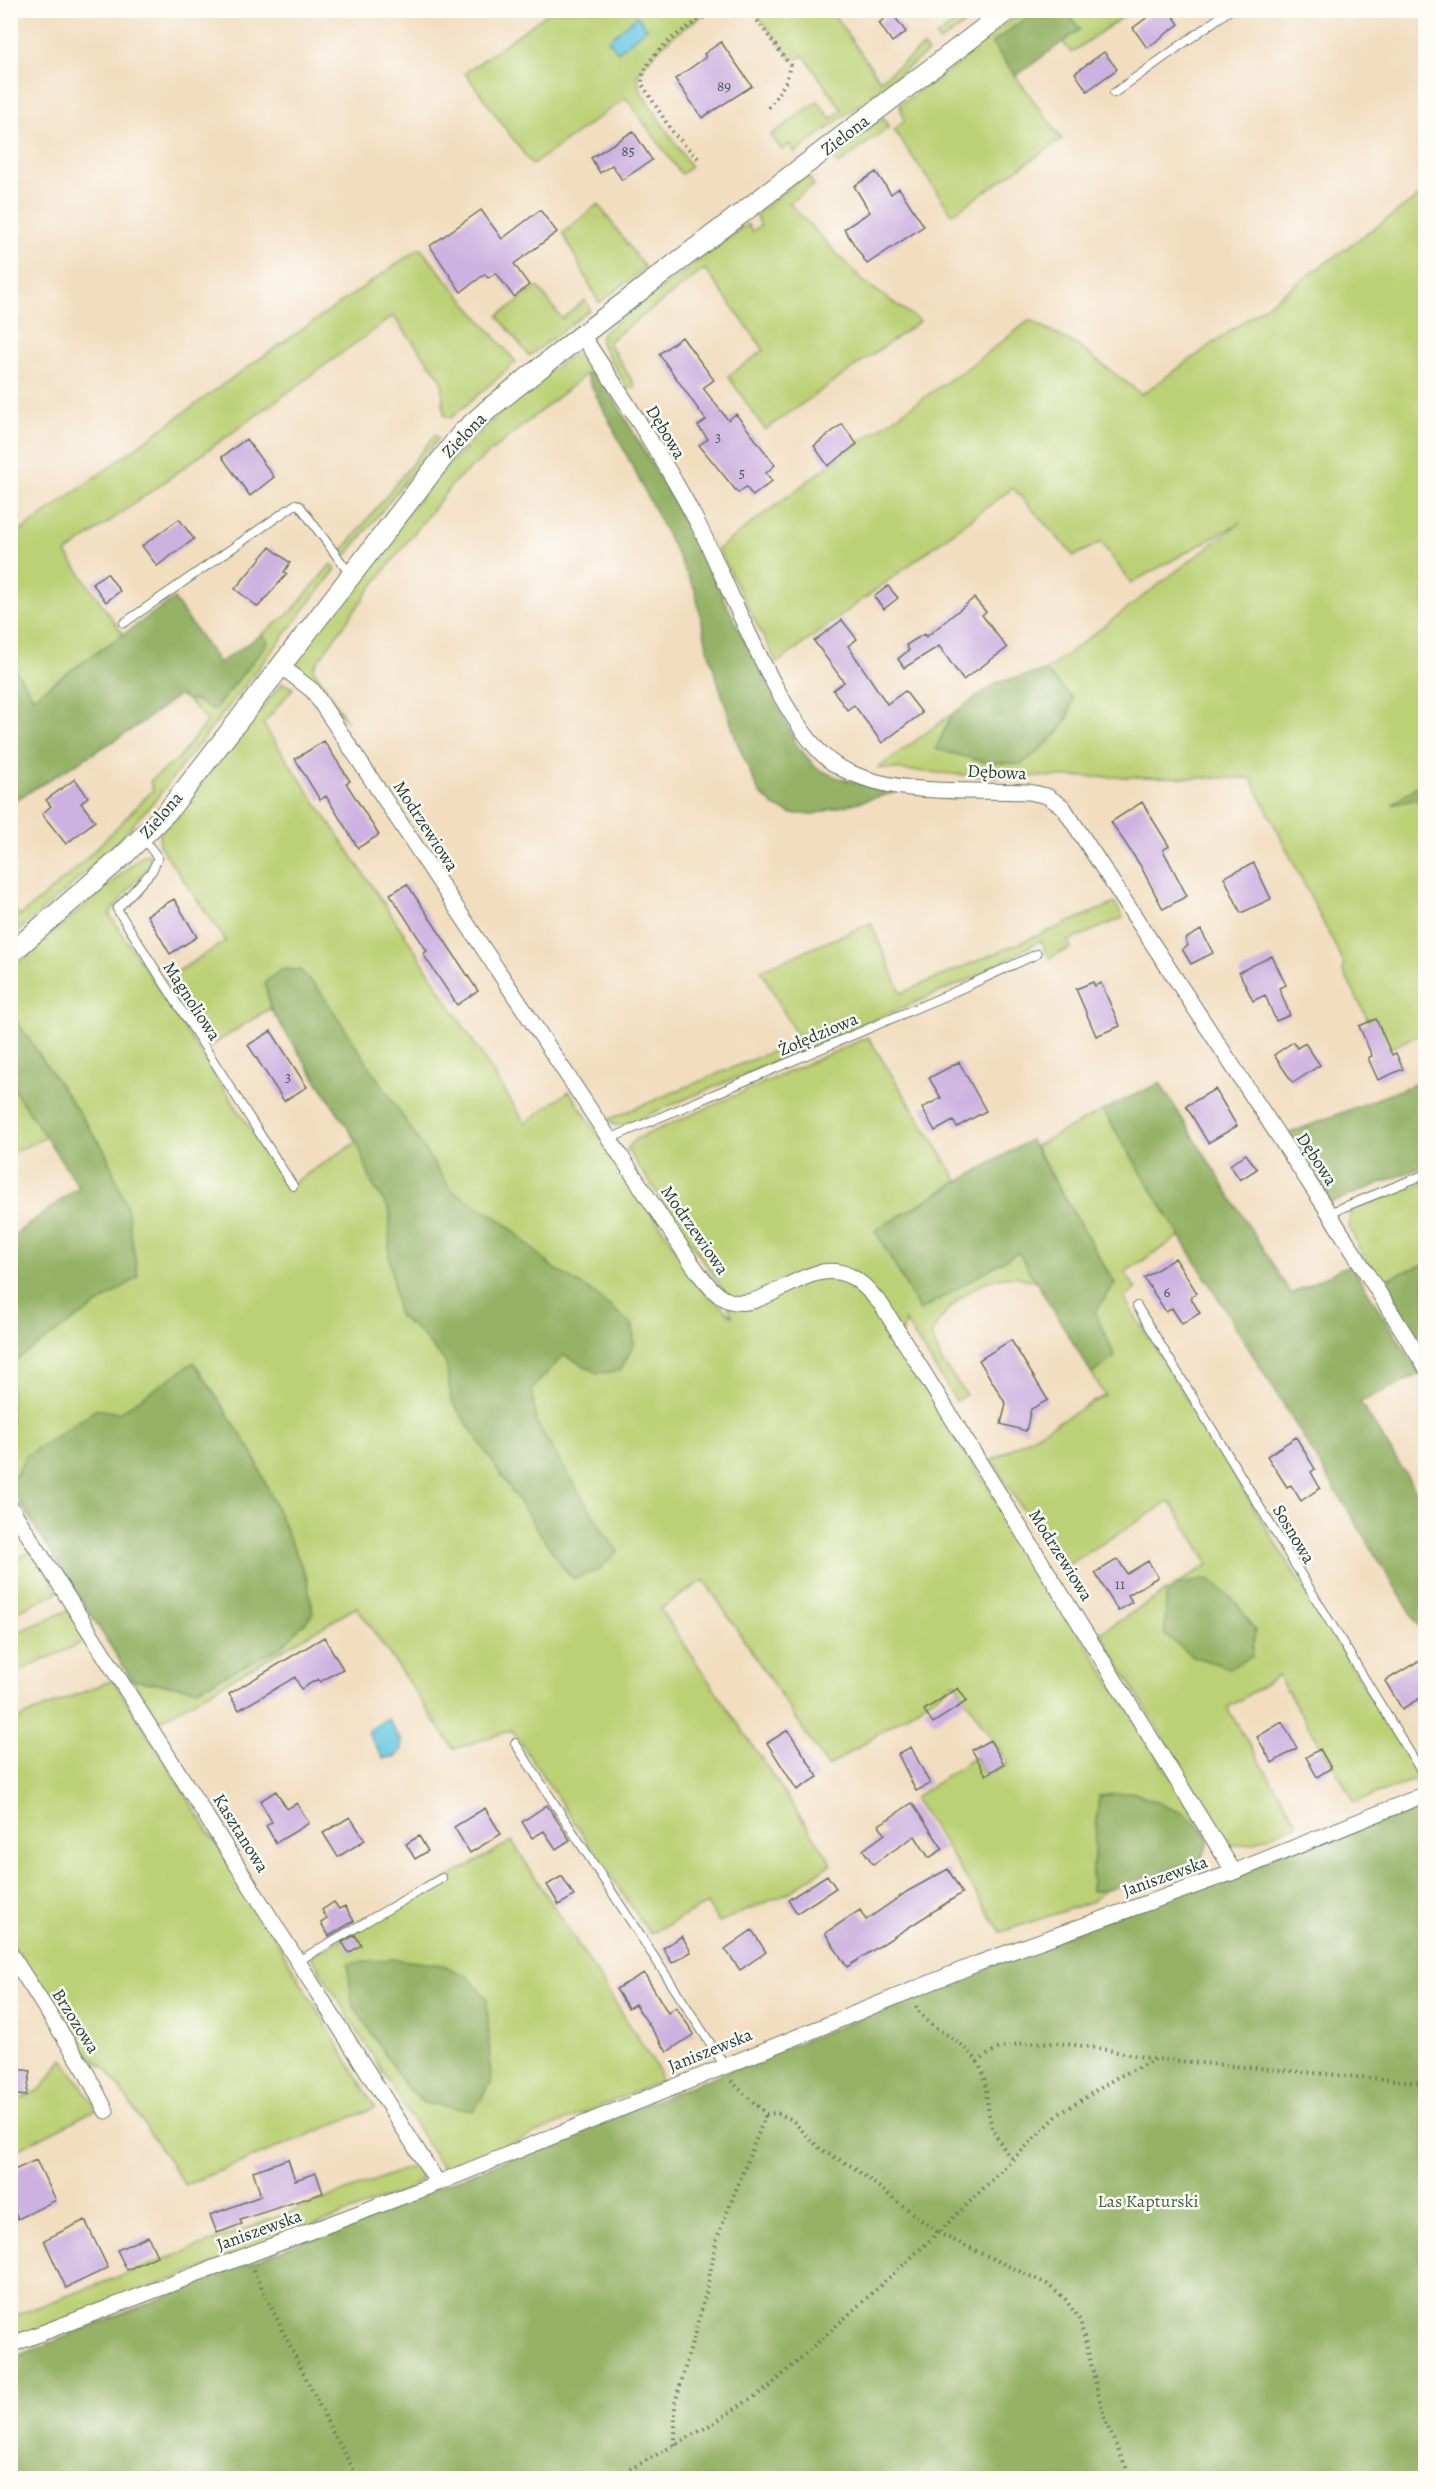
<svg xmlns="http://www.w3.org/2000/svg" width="1436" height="2489" font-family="Alegreya,serif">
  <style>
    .green { fill: #bcd074; stroke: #6e8654; stroke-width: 1.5 }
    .forest { fill: #95b266; stroke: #5a784d; stroke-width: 1.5 }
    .water { fill: #61c5df; stroke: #40818a; stroke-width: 1.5 }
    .building { fill: #cdb1e0 }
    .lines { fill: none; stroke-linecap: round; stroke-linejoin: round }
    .service-casing { stroke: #697565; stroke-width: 10 }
    .minor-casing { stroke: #697565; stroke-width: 17 }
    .tertiary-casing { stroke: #697565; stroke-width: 22 }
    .path { stroke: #697565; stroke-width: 4; stroke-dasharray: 1.5 4.5; stroke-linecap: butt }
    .service { stroke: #fff; stroke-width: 8 }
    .minor { stroke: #fff; stroke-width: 15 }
    .tertiary { stroke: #fff; stroke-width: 20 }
    .labels { text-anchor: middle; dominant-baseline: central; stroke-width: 5; stroke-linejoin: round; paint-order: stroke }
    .number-label { font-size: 15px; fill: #4a5a5f }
    .street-label { font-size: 18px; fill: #1f3d34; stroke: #fdfcf7 }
    .park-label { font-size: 18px; fill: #466244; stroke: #fdfcf7 }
  </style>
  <rect width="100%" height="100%" fill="#fdfcf7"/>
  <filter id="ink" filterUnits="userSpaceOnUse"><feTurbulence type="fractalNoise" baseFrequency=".0167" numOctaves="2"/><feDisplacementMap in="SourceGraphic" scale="12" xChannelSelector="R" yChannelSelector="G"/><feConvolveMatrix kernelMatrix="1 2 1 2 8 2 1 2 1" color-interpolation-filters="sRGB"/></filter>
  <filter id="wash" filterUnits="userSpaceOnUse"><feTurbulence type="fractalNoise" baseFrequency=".008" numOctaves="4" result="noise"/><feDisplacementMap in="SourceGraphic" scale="24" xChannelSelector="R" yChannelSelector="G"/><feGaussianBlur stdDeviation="1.35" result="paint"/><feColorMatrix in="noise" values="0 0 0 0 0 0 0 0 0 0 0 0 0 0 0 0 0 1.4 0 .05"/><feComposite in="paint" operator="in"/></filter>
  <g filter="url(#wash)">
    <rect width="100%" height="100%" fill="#f2ddbf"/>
    <path class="green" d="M 970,10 L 983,11 L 940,42 L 936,37 Z
      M 551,11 L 709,11 C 681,29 655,47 637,76 L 641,92 L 691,167 L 681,174 L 626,98 L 532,165 L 465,73 Z
      M 754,11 L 831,11 L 880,80 L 923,47 L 928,52 L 795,153 L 789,144 L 782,150 L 771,135 L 818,101 L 831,119 L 842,110 L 804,56 L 792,60 Z
      M 1024,11 L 1037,11 L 992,44 L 1062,139 L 952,214 L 894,130 L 904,121 L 900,104 L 962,61 L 969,51 Z
      M 1066,11 L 1131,11 L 1071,53 L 1063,42 L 1080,29 Z
      M 883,117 L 889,127 L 838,165 L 833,156 Z
      M 806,174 L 814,185 L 789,203 L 863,281 L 920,321 L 765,430 L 728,376 L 764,350 L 705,269 L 608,342 L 636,387 L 628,389 L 601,343 L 601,334 L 747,224 L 752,231 L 761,225 L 755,215 Z
      M 1425,192 L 1425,780 L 1394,804 L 1425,797 L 1425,1032 L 1384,1051 L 1342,969 L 1344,964 L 1251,778 L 977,776 L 878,768 L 952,714 L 936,749 L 1057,735 L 1069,717 L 1073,698 L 1045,671 L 1241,522 L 1131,583 L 1101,542 L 1074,556 L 1013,488 L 777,663 L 718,549 L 857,444 L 974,363 L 1030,320 L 1075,344 L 1142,394 Z
      M 598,204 L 645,268 L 599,303 L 563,233 Z
      M 420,248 L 516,362 L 451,418 L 444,415 L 442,380 L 393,316 L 66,553 L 123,634 L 33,697 L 11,663 L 10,539 L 229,380 Z
      M 538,287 L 562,319 L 585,300 L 590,310 L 529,356 L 498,316 Z
      M 575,353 L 585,356 L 597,370 L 585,375 L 455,481 L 368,592 L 313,668 L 347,722 L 297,664 L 297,655 C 381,549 460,430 575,353 Z
      M 435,435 L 439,438 L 346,556 L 342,551 Z
      M 331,564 L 336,569 L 156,799 L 122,837 L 69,888 L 11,937 L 10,905 L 20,916 L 77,868 L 153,790 L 150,781 L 179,758 L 207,721 L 189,701 L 193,699 L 214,710 L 268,642 L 262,634 L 292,611 Z
      M 282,683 L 293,688 L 263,724 L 411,944 L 525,1123 L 569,1091 L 706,1293 L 732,1316 L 724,1291 L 627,1149 L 636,1139 L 868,1037 L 958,1181 L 876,1230 L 920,1310 L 1018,1252 L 1037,1283 C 1031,1281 1024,1278 1018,1277 C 983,1272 945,1307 931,1335 L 942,1362 L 966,1394 L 956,1401 L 905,1321 L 899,1347 L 1210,1840 L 1099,1796 L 1091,1891 L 1104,1891 L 1093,1901 L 1001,1932 L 914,1798 L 975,1757 L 986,1775 L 1008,1764 L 955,1683 L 828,1767 L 704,1580 L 660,1609 L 832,1863 L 788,1893 L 719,1922 L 707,1904 L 650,1934 L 512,1730 L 454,1749 L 357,1607 L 159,1721 L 132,1680 L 198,1689 L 281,1647 L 313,1614 L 307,1579 L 252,1452 L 194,1363 L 119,1413 L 26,1456 L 11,1483 L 11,1363 L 137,1276 L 105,1151 L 11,1013 L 11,970 L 143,855 L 149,854 L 151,862 L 109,914 L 288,1186 L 357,1142 L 270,1008 L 211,1046 L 166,979 L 226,941 L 159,845 L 160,834 Z
      M 1115,903 L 1123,918 L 1068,941 L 1071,948 L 1049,958 L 1041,940 L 980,975 L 624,1125 L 614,1125 L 609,1119 L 799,1040 L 761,970 L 871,923 L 901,993 Z
      M 10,1085 L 47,1137 L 11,1153 L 10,1153 Z
      M 1103,1110 L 1180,1236 L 1125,1272 L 1136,1289 L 1124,1298 L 1421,1778 L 1355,1802 L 1278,1676 L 1227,1708 L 1298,1824 L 1253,1843 L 1229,1846 L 1100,1633 L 1209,1564 L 1170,1501 L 1060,1570 L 992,1460 L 1105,1395 L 1092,1374 L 1115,1356 L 1095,1312 L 1115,1284 L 1035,1146 Z
      M 1425,1182 L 1425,1264 L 1376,1283 L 1349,1227 L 1350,1211 Z
      M 34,1551 L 58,1592 L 11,1614 L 11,1561 Z
      M 69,1610 L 86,1638 L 79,1644 L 11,1675 L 11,1635 Z
      M 113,1680 L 263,1918 L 375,2108 L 185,2185 L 108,2071 L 80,2047 L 11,1941 L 10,1722 Z
      M 512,1841 L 659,2071 L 659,2082 L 444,2171 L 311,1956 Z
      M 63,2059 L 97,2109 L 11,2153 L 11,2104 L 41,2089 Z
      M 421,2163 L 421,2180 L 407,2190 L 11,2341 L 11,2317 Z"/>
    <path class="forest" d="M 1037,10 L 1066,11 L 1080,29 L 1016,76 L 992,43 Z
      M 597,370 L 687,525 L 797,745 L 816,768 L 838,778 L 896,792 L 814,814 L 792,814 L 774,806 L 759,792 L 737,742 L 708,650 L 695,590 L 586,375 Z
      M 174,599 L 219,663 L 262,634 L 268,642 L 214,710 L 193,699 L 189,701 L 179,695 L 130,731 L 11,803 L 11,663 L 33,697 Z
      M 1045,671 L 1073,698 C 1066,731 1048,744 1022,764 L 985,762 L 936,749 L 952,714 L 998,682 Z
      M 1425,780 L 1425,797 L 1392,805 Z
      M 282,969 L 300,970 L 320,991 L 451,1190 L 504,1222 L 552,1267 L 591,1291 L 633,1325 L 634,1344 L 620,1371 L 598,1373 L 564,1355 L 532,1389 L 536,1422 L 601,1528 L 618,1551 L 599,1570 L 573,1579 L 560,1563 L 451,1400 L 446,1363 L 420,1333 L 398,1315 L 389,1256 L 390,1211 L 372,1184 L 357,1142 L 270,1008 L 265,982 Z
      M 11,1013 L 105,1151 L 127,1207 L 138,1277 L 11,1363 L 11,1237 L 79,1187 L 11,1085 Z
      M 1425,1080 L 1425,1166 L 1327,1204 L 1284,1135 Z
      M 1160,1083 L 1291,1294 L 1350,1264 L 1420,1374 L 1360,1402 L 1425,1505 L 1425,1636 L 1103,1110 Z
      M 1030,1140 L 1115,1284 L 1095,1312 L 1115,1357 L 1092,1374 L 1018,1252 L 920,1311 L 875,1230 Z
      M 1425,1264 L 1425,1331 L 1411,1337 L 1376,1283 Z
      M 194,1362 L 252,1452 L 307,1579 L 313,1614 L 281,1647 L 198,1689 L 132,1680 L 10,1487 L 26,1456 L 97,1409 L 119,1413 Z
      M 1209,1579 L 1236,1602 L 1255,1630 L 1252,1657 L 1230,1668 L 1192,1656 L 1165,1635 L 1166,1595 L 1181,1584 Z
      M 1133,1792 L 1186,1815 L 1210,1840 L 1201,1860 L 1104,1891 L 1091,1891 L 1099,1796 Z
      M 1425,1794 L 1425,2478 L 11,2478 L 10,2359 L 1344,1824 Z
      M 393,1959 L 443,1965 L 469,1977 L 487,1999 L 491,2083 L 473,2111 L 424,2103 L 405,2086 L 352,2003 L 348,1964 Z"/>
    <path class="water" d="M 637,16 L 647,28 L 618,52 L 608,40 Z
      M 387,1718 L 401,1740 L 402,1751 L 394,1757 L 383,1758 L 367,1732 Z"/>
    <g id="blocks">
      <path class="building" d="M 1157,10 L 1169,10 L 1179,24 L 1147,48 L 1133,28 Z
        M 892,13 L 906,32 L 892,42 L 879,23 Z
        M 721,42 L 752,86 L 702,118 L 675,79 L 706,57 L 704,54 Z
        M 1104,52 L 1117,69 L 1087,91 L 1075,73 Z
        M 633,131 L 652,160 L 622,180 L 612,165 L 600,173 L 591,158 Z
        M 876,172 L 891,194 L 899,188 L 924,226 L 867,264 L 844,229 L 870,212 L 854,186 Z
        M 481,210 L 502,239 L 540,210 L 557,232 L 514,264 L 529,285 L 514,297 L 496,273 L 488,278 L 485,274 L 461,292 L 430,246 Z
        M 682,337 L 714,380 L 703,388 L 728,420 L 736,414 L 775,465 L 766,473 L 772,481 L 753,496 L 746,487 L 738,493 L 699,445 L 708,439 L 698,426 L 706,420 L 659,354 Z
        M 842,424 L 857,444 L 828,466 L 814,446 Z
        M 246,439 L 274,477 L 250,496 L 222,457 Z
        M 179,519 L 194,539 L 157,566 L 142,546 Z
        M 270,547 L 290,563 L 284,572 L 287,574 L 258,607 L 235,589 Z
        M 107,573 L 120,591 L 106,602 L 92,583 Z
        M 888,586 L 898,598 L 884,609 L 874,597 Z
        M 974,598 L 986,612 L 982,615 L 1007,648 L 963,680 L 939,646 L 904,668 L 898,659 L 909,650 L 906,645 L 924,634 L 926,637 Z
        M 842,620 L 857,639 L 848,646 L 887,704 L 905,691 L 922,713 L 882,743 L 854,705 L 847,710 L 833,690 L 844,682 L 814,641 Z
        M 324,741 L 350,781 L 346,783 L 379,835 L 358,848 L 326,796 L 320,800 L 295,759 Z
        M 75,779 L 88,797 L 81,803 L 95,821 L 66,844 L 42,814 L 51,806 L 46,800 Z
        M 1142,802 L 1169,846 L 1163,850 L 1187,896 L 1163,909 L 1140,865 L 1111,822 Z
        M 1254,863 L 1271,899 L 1241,913 L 1224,877 Z
        M 407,884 L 478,991 L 457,1005 L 423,954 L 427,951 L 390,894 Z
        M 174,899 L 197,937 L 170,954 L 147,915 Z
        M 1201,930 L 1213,953 L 1191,964 L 1182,949 L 1188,946 L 1185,939 Z
        M 1272,956 L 1286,985 L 1279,988 L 1290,1015 L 1276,1021 L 1265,995 L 1253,1001 L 1239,972 Z
        M 1093,982 L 1095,986 L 1101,983 L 1120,1026 L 1096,1036 L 1076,989 Z
        M 1376,1019 L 1392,1055 L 1396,1053 L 1403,1069 L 1378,1080 L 1368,1058 L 1372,1056 L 1359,1026 Z
        M 271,1031 L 307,1087 L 284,1101 L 248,1045 Z
        M 1293,1042 L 1297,1048 L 1305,1043 L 1320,1065 L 1293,1083 L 1274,1055 Z
        M 959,1062 L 986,1111 L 957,1127 L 953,1121 L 935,1131 L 922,1108 L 941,1098 L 929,1078 Z
        M 1215,1089 L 1237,1126 L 1208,1143 L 1186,1106 Z
        M 1246,1154 L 1257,1169 L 1240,1180 L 1230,1165 Z
        M 1175,1258 L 1197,1293 L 1190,1297 L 1200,1313 L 1182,1324 L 1172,1308 L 1166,1312 L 1144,1278 Z
        M 1011,1340 L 1048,1400 L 1031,1409 L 1026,1431 L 1001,1424 L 1006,1404 L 979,1360 Z
        M 1296,1437 L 1315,1469 L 1311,1472 L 1320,1488 L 1301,1501 L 1291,1485 L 1287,1487 L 1267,1456 Z
        M 1118,1559 L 1127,1574 L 1148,1561 L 1158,1577 L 1128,1595 L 1132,1602 L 1118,1611 L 1095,1573 Z
        M 324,1637 L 343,1669 L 320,1682 L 318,1679 L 301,1689 L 295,1677 L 239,1710 L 229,1694 Z
        M 1425,1657 L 1425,1695 L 1402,1709 L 1385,1681 Z
        M 958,1688 L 967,1701 L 933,1723 L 924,1710 Z
        M 1282,1722 L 1297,1748 L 1272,1763 L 1257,1737 Z
        M 788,1730 L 818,1777 L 797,1790 L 767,1743 Z
        M 990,1740 L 1004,1764 L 986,1775 L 972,1750 Z
        M 911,1747 L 930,1784 L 916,1791 L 898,1754 Z
        M 1320,1749 L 1331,1768 L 1317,1777 L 1306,1757 Z
        M 276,1791 L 287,1809 L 297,1803 L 309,1823 L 276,1843 L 266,1826 L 272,1822 L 260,1801 Z
        M 912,1803 L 943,1849 L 929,1858 L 915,1836 L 873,1864 L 863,1850 L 885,1834 L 879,1825 Z
        M 547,1805 L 570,1840 L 556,1849 L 544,1831 L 532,1838 L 522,1822 Z
        M 485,1808 L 501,1834 L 470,1853 L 454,1827 Z
        M 350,1817 L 365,1840 L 338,1857 L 323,1833 Z
        M 419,1836 L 428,1851 L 415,1859 L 406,1844 Z
        M 948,1869 L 962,1893 L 847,1967 L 825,1933 L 860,1910 L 866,1920 L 908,1891 Z
        M 827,1875 L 836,1888 L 797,1913 L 788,1900 Z
        M 562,1876 L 574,1896 L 559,1905 L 547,1885 Z
        M 334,1902 L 339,1909 L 345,1906 L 354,1921 L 329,1936 L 321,1923 L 327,1919 L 322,1910 Z
        M 752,1930 L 766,1952 L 740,1970 L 725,1949 Z
        M 355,1935 L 361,1945 L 349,1953 L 342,1942 Z
        M 682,1936 L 691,1952 L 672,1963 L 663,1948 Z
        M 644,1973 L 668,2013 L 676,2007 L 694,2034 L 667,2052 L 635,2004 L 628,2008 L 616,1989 Z
        M 10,2068 L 31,2071 L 26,2096 L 10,2094 Z
        M 288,2159 L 295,2180 L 316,2173 L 323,2193 L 240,2220 L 242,2224 L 217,2233 L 210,2215 L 261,2196 L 253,2171 Z
        M 36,2160 L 56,2200 L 18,2219 L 10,2204 L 10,2172 Z
        M 85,2220 L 108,2268 L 66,2288 L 44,2240 Z
        M 148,2236 L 157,2256 L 127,2270 L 117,2250 Z"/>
    </g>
  </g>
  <g filter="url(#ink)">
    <use href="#blocks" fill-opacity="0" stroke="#697565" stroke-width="1.5"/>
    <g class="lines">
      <defs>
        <path id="service" d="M 1114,93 L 1230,10
          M 124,623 L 296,504 L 300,506 L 350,574
          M 143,838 L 158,858 L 152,871 L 117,909 L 293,1186
          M 609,1139 L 947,995 L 1037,954
          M 1329,1213 L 1426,1174
          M 1137,1306 L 1426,1779
          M 515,1743 L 725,2066
          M 298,1961 L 442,1878"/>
        <path id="minor" d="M 582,335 C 623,397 666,461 700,528 C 729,585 785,735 837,766 C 894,798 966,789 1029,792 L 1047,796 L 1063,807 L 1329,1213 L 1426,1368
          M 280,665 L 313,691 L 667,1226 C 681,1246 701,1282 720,1296 C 759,1324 805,1253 850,1276 C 863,1282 871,1294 881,1304 L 1234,1872
          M 10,1506 L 438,2183
          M 10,1953 L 85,2070 L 106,2111
          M 10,2345 L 438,2183 L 979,1963 L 1234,1872 L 1426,1794"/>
        <path id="tertiary" d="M 10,954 L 123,856 L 168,811 L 462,433 L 491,407 L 582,335 L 1008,10"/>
      </defs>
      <use href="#service" class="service-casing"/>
      <use href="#minor" class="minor-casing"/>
      <use href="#tertiary" class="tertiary-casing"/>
      <path class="path" d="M 737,10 L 753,15 L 790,65 L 786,82 L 767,110
        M 698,158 L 673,133 L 642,84 C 640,55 695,20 718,10
        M 916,2006 C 928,2032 961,2036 977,2061 C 989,2080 985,2103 991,2123 C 995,2137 1004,2148 1012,2160
        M 977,2062 C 985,2057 993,2050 1001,2048 C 1044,2034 1110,2051 1154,2059
        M 731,2081 L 766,2114 L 777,2113 L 791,2119 L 821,2150 L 853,2167 L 938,2233 L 1059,2114 L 1116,2078 L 1156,2059 L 1426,2083
        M 253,2270 L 329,2425 L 358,2478
        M 675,2445 L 675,2403 L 706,2293 L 717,2238 L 766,2114
        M 614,2478 L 707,2427 L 769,2387 L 938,2233 L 1047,2284 L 1065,2299 L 1080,2320 L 1105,2421 L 1131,2478"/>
      <use href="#service" class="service"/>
      <use href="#minor" class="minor"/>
      <use href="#tertiary" class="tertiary"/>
    </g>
  </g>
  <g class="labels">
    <g class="number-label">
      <text x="724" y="86">89</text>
      <text x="628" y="151">85</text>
      <text x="718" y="437">3</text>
      <text x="742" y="473">5</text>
      <text x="288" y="1077">3</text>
      <text x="1167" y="1292">6</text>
      <text x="1120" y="1584">11</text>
    </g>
    <g class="street-label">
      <text transform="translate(845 135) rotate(-37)">Zielona</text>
      <text transform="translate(666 432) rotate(59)">Dębowa</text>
      <text transform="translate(464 435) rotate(-46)">Zielona</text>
      <text transform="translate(997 772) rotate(3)">Dębowa</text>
      <text transform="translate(161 815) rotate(-49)">Zielona</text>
      <text transform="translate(426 826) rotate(57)">Modrzewiowa</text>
      <text transform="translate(192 1001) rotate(57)">Magnoliowa</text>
      <text transform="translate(818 1034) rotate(-23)">Żołędziowa</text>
      <text transform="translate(1317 1159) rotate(57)">Dębowa</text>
      <text transform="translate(695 1230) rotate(55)">Modrzewiowa</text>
      <text transform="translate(1294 1534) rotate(59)">Sosnowa</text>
      <text transform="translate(1061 1555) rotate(58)">Modrzewiowa</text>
      <text transform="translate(241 1833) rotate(58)">Kasztanowa</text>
      <text transform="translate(1165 1876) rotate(-20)">Janiszewska</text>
      <text transform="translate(76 2021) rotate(58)">Brzozowa</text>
      <text transform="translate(710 2050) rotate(-22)">Janiszewska</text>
      <text transform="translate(259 2230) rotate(-20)">Janiszewska</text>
    </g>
    <g class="park-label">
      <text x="1148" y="2201">Las Kapturski</text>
    </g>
  </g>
  <rect width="1436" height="2489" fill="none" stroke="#fdfcf7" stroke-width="36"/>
</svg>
